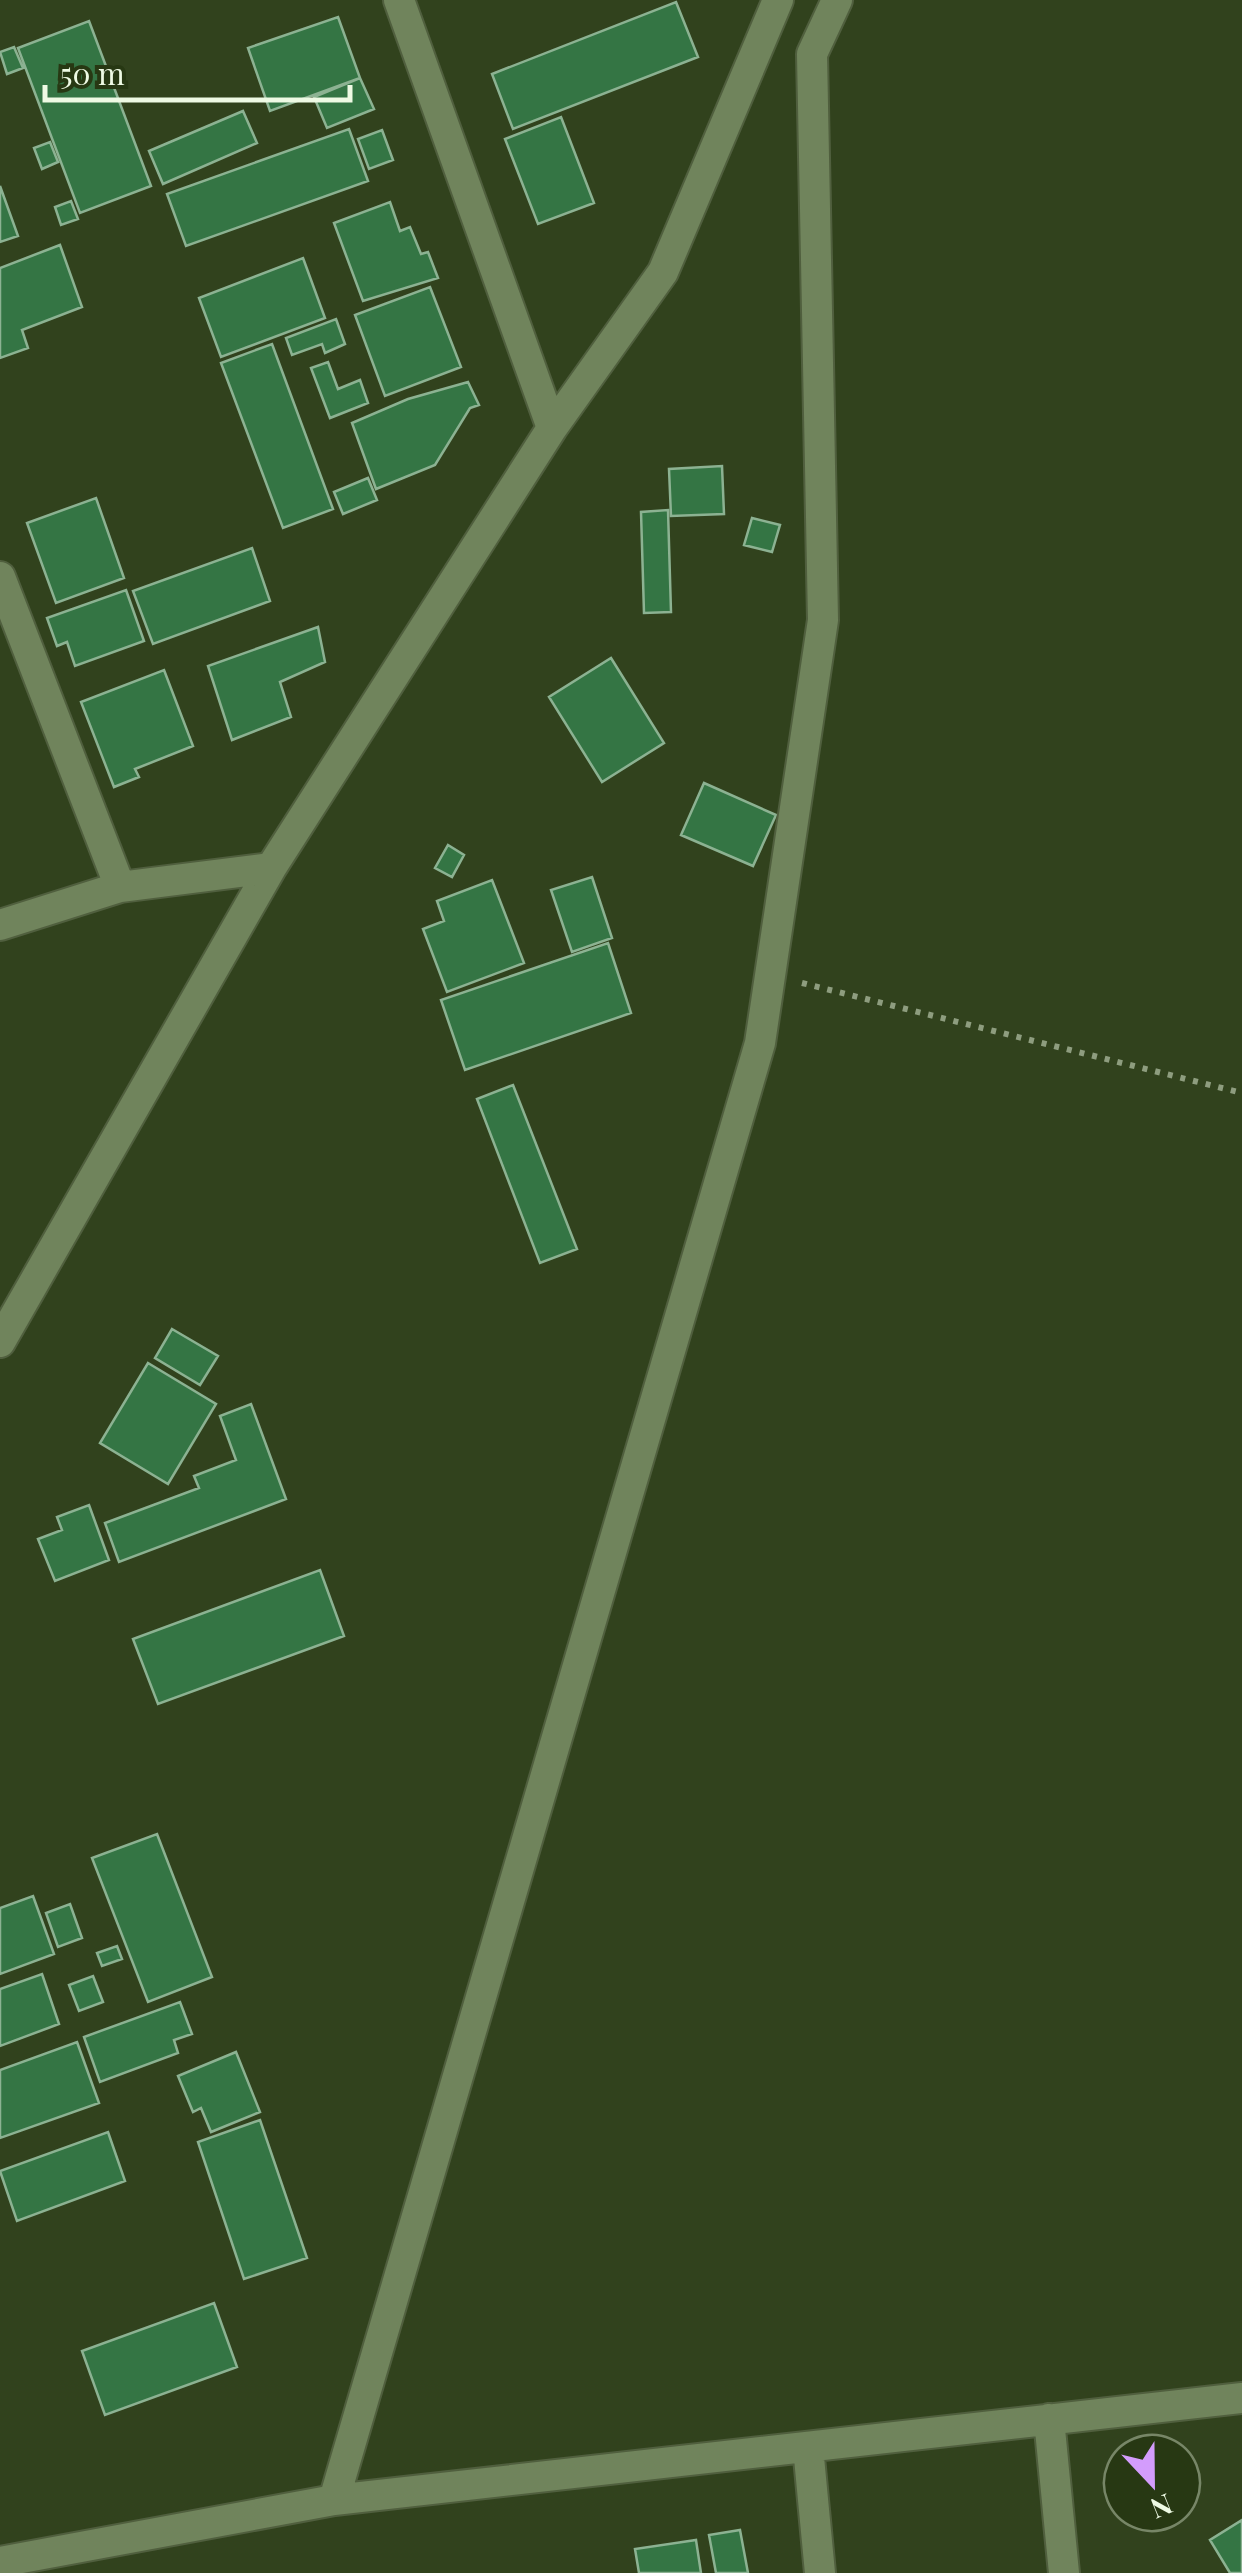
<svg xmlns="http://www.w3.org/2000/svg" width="1242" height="2573" font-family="'Playfair Display',serif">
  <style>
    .building { fill: #347544; stroke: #8cb292; stroke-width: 2.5 }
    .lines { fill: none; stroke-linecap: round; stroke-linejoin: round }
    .minor-casing { stroke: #505f3e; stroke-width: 34 }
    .path { stroke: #8e9d7f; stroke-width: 6; stroke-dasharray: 5 8; stroke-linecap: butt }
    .minor { stroke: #70845c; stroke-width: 30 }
  </style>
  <rect width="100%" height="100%" fill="#31421d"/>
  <path class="building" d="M 676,2 L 698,57 L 513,129 L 492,74 Z
    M 338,17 L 360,78 L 270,111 L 248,48 Z
    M 89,21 L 151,186 L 80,213 L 18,48 Z
    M 14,47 L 23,68 L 7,74 L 0,52 Z
    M 360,78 L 374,109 L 327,128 L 314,97 Z
    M 243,111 L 257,143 L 163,184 L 149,151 Z
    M 561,117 L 594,203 L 538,224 L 505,139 Z
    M 349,129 L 368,181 L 186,246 L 167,194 Z
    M 382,130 L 393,160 L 369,169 L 358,139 Z
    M 50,142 L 58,162 L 42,169 L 34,148 Z
    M 0,186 L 18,236 L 0,242 Z
    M 71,201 L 78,219 L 61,225 L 55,207 Z
    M 390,202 L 400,231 L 410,227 L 421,254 L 428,252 L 438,278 L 363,301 L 334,223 Z
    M 60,245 L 82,307 L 22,330 L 28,348 L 0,358 L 0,268 Z
    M 303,258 L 325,318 L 221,357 L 199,298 Z
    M 430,287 L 461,367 L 385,396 L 355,315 Z
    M 336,319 L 345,344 L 325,353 L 322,344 L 292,355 L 286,338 Z
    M 272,344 L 333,509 L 283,528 L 221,363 Z
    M 328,362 L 338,389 L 360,380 L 368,403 L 330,418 L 311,368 Z
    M 468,382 L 479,405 L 470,408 L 435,465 L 376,489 L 352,423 L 408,399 Z
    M 722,466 L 724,514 L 671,516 L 669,469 Z
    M 368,478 L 377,500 L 343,514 L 334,492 Z
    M 96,498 L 124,578 L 56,603 L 27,523 Z
    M 668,510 L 671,612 L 644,613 L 641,512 Z
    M 752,518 L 780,525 L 772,552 L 744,545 Z
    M 252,548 L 270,601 L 153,644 L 133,591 Z
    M 126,590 L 144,641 L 75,666 L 67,642 L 57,646 L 47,618 Z
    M 318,627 L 325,662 L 280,682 L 291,717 L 232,740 L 208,666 Z
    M 611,658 L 664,743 L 602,782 L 549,697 Z
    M 164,670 L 193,746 L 135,769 L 139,777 L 114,787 L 81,702 Z
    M 704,783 L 776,815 L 753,866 L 681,835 Z
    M 448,845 L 464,855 L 452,877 L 435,868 Z
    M 592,877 L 612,938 L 572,952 L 551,890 Z
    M 492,880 L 524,963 L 447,992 L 423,929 L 444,921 L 437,901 Z
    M 608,943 L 631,1013 L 465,1070 L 441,1000 Z
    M 513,1085 L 577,1249 L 540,1263 L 477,1099 Z
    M 172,1329 L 218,1356 L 200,1385 L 155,1358 Z
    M 148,1363 L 216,1404 L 168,1484 L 100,1443 Z
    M 251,1404 L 286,1499 L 119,1562 L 105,1523 L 199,1488 L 194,1476 L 236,1460 L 220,1416 Z
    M 89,1505 L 109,1560 L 55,1581 L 38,1539 L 62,1530 L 57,1517 Z
    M 320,1570 L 344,1636 L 158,1704 L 133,1639 Z
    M 157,1834 L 212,1977 L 148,2002 L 92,1858 Z
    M 33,1896 L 54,1954 L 0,1974 L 0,1908 Z
    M 70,1904 L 82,1938 L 58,1947 L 46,1913 Z
    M 117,1946 L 122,1959 L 102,1966 L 97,1953 Z
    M 42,1974 L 59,2024 L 0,2046 L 0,1989 Z
    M 93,1976 L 103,2002 L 79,2011 L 69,1985 Z
    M 180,2002 L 192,2034 L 174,2040 L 178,2053 L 100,2082 L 84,2037 Z
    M 77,2042 L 99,2103 L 0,2138 L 0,2070 Z
    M 236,2052 L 260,2112 L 211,2132 L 201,2108 L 193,2112 L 178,2076 Z
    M 260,2120 L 307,2258 L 244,2279 L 198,2142 Z
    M 108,2132 L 125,2181 L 17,2221 L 0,2171 Z
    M 214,2303 L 237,2367 L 105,2415 L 82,2351 Z
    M 1122,2492 L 1122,2513 L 1144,2513 L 1124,2521 L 1115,2495 Z
    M 1242,2520 L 1242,2573 L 1230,2573 L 1210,2540 Z
    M 740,2530 L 748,2573 L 716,2573 L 709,2535 Z
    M 696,2540 L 701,2573 L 639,2573 L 635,2549 Z"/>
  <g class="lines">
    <defs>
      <path id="minor" d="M 399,0 L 552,428
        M 0,577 L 120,887
        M 0,925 L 120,887 L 271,868
        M 0,1342 L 271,868 L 552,428 L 663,272 L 778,0
        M 1049,2419 L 1064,2573
        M 808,2447 L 820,2573
        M 334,2500 L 760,1043 L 823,620 L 812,54 L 837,0
        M 0,2562 L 334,2500 L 1242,2398"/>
    </defs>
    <use href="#minor" class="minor-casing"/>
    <path class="path" d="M 802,983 L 1242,1093"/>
    <use href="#minor" class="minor"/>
  </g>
  <g transform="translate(1152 2483) rotate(158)"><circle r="48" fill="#273813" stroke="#778667" stroke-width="2.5"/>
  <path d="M0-8L18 38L0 25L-18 38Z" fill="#d39cfc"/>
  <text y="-15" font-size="28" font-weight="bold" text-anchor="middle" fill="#eefae4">N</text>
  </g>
  <path d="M45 85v15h305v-15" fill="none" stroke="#eefae4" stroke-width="5"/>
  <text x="60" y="85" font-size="30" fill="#eefae4" stroke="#273813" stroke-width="8" paint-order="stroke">50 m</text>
</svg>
